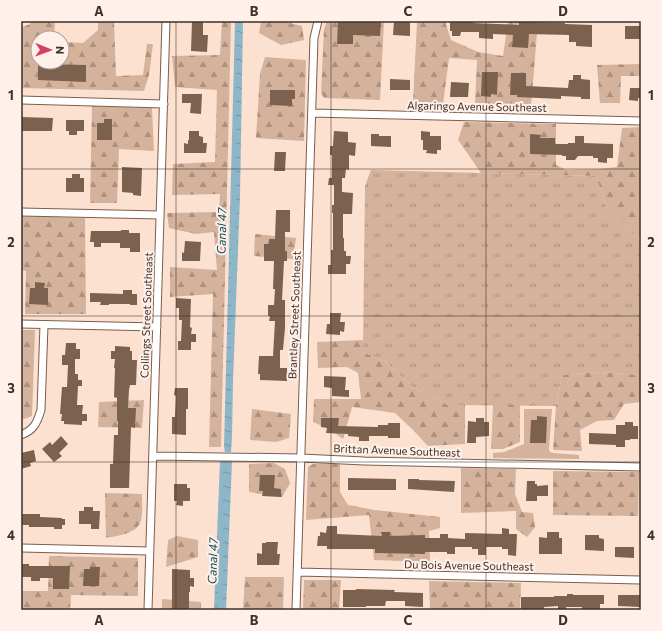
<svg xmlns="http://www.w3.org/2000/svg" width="662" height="631" font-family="Commissioner,sans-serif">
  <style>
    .grass { fill: url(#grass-tufts) }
    .forest { fill: url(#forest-firs) }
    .green { fill: #d4b29c }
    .water { fill: url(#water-ripples) }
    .building { fill: #7c614e }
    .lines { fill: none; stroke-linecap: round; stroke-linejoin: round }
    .street-casing { stroke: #7b5f4e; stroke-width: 9 }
    .street { stroke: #fff; stroke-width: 7 }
    .grid { fill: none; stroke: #3d3029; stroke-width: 1; stroke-opacity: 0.55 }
    .labels { text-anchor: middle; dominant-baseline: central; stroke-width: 4; stroke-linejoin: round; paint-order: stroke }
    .street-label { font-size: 11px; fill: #3d3029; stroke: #fff1e9 }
    .water-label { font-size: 12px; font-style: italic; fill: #144a5e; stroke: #fff1e9 }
    .neatline { fill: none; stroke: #3d3029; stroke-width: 1.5 }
    .grid-label { font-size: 13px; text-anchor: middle; font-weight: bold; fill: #3d3029 }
  </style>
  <defs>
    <pattern id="grass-tufts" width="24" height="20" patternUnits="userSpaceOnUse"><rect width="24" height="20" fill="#d4b29c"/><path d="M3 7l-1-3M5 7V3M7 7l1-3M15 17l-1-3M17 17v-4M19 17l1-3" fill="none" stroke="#ad917f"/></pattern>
    <pattern id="forest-firs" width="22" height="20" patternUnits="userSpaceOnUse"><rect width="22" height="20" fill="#d4b29c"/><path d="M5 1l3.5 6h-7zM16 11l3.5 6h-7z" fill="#ad917f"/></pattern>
    <pattern id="water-ripples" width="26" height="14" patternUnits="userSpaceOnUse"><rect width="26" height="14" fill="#8db6c8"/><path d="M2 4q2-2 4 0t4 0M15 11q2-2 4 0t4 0" fill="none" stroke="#7494a2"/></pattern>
  </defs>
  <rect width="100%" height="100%" fill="#fce1d1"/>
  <path class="grass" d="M 371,170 L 596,176 L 607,209 L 641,241 L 641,375 L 600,372 L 562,375 L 556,406 L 448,405 L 412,387 L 386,362 L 363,352 L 365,186 Z"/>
  <path class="forest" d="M 31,21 L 55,21 L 54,38 L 38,38 L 38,62 L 62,62 L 62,42 L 83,43 L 98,30 L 98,21 L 114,21 L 116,76 L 143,75 L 147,44 L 153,44 L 149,75 L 144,91 L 21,88 L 21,28 L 30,24 Z
    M 222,21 L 231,21 L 221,447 L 209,447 L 213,294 L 170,297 L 170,267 L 217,270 L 214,232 L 196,234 L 169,228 L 167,213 L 219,212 L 220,194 L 172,195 L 173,164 L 215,162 L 217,90 L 175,87 L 172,56 L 220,55 Z
    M 261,21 L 282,21 L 302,26 L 304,40 L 281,45 L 259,33 Z
    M 327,21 L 384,21 L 380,100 L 324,98 L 321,93 L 324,29 Z
    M 417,21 L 445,21 L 451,40 L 478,52 L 503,56 L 508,21 L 538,21 L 531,106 L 475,104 L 477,60 L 449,58 L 443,104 L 413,102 Z
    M 265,57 L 306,60 L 304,141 L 256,138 L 260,74 Z
    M 641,64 L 641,76 L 621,76 L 620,103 L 600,103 L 597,65 Z
    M 92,106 L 152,108 L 154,151 L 119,149 L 117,203 L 90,203 Z
    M 464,122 L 556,124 L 556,165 L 566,170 L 599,169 L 617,167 L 622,128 L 641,127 L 641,241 L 607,209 L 596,176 L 481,173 L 458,140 Z
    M 21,216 L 85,218 L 86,314 L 25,314 L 26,271 L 21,270 Z
    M 255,234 L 296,238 L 293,259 L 254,256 Z
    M 21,330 L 35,330 L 32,416 L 21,420 Z
    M 363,340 L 363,352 L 386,362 L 412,387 L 448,405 L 465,405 L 465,444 L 428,446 L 413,430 L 395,413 L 352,407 L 343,439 L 327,428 L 313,422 L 314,399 L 361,399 L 358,373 L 347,367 L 318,368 L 317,342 Z
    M 600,372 L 641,375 L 641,402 L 624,404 L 614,420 L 597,421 L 580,430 L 582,451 L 553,450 L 556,406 L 562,375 Z
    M 144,400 L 142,428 L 98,427 L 99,402 Z
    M 493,405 L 520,405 L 520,442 L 503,449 L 491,449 Z
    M 252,409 L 291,414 L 289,438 L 276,442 L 250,440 Z
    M 274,463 L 285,469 L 290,483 L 282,497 L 249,492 L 249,464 Z
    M 340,463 L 340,492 L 348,505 L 375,510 L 440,517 L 440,528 L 429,531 L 430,562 L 374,560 L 369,515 L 306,520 L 308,467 L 313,464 Z
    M 461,468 L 516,469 L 515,494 L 522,512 L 533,513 L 535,527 L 527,537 L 516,529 L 516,511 L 461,513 Z
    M 553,471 L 639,472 L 638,516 L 553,515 Z
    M 105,493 L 142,494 C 142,501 143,514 141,520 C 138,534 117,536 106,538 Z
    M 177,536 L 198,540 L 198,557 L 166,567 L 168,540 Z
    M 49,556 L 138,558 L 138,596 L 71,595 L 70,610 L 21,610 L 21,591 L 48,591 Z
    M 245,577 L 284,577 L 283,610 L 243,610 Z
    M 304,580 L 341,580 L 339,610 L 303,610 Z
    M 429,581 L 521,583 L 520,610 L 430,610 Z
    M 162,599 L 201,602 L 201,610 L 162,610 Z"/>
  <path class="green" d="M 524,409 L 552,409 L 549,449 L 550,452 L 553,453 L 579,455 L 579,459 L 493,458 L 493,453 L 504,452 L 524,444 Z"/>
  <path class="water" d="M 235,21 L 243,21 L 240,197 L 233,381 L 232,438 L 231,452 L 225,452 L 224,447 Z
    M 220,461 L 232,461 L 226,610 L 214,610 Z"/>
  <path class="building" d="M 192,21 L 203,21 L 203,35 L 208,35 L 207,52 L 191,51 Z
    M 338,21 L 381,21 L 380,36 L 353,35 L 353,44 L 337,44 Z
    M 394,21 L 410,21 L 410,36 L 393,35 Z
    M 450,21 L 473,21 L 473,23 L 519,25 L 519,22 L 565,23 L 565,24 L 592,25 L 592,47 L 576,46 L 576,42 L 569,42 L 569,35 L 529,34 L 528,48 L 512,47 L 513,35 L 493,34 L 493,39 L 479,38 L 479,32 L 461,32 L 460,36 L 452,36 L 452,31 L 450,31 Z
    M 625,26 L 641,26 L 641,39 L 625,39 Z
    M 38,64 L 86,65 L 86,82 L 38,80 Z
    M 482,72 L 498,72 L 497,95 L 491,94 L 491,97 L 481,96 Z
    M 511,73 L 526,73 L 526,86 L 568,88 L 569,80 L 573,80 L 573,75 L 581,75 L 581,79 L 590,80 L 590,99 L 581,99 L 581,97 L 561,96 L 561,99 L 517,97 L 517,95 L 510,95 Z
    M 390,79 L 410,80 L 410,90 L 390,90 Z
    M 451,82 L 469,83 L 468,97 L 450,97 Z
    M 630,88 L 641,88 L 641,98 L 638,98 L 638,101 L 629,100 Z
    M 270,90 L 295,90 L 295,99 L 292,99 L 292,106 L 270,105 Z
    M 182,94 L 202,94 L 201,114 L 190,113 L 191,103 L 182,103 Z
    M 21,117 L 53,118 L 52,131 L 21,131 Z
    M 104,119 L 112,119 L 112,140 L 97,140 L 97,123 L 104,123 Z
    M 66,120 L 84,120 L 84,131 L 77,131 L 77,135 L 69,135 L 69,131 L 66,131 Z
    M 189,131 L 199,131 L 199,136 L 203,137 L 203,143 L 207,143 L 206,153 L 184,153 L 184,143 L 188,144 L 188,140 L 189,140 Z
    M 334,131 L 348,132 L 348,142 L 356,143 L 355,156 L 349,155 L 349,170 L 346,169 L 345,178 L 342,178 L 342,192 L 353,193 L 352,214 L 343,214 L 343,238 L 344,238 L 344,251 L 346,251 L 346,256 L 351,256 L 350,264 L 346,264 L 346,274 L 328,274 L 328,265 L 331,265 L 331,250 L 333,250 L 333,213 L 332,213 L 332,205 L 334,205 L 334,185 L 328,185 L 329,178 L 332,178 L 332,155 L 330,155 L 330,146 L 333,146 Z
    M 421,131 L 430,132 L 430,136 L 441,136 L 441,150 L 437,150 L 437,154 L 426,153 L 427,150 L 423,150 L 423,140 L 421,140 Z
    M 371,134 L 379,134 L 379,136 L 391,136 L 391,147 L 371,146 Z
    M 530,134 L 541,135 L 540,138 L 555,138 L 555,144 L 568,144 L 568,143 L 575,143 L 575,136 L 584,136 L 584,143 L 613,144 L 613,158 L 607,158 L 607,163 L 598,162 L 598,158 L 593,158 L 593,156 L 578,156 L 575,160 L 566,160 L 566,156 L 562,156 L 562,155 L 530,154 Z
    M 275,152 L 286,152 L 285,171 L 274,171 Z
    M 122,167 L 142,168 L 141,196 L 133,195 L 133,193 L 122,192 Z
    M 72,174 L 80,174 L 80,178 L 84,178 L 84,192 L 66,192 L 66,178 L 72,178 Z
    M 276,210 L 290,210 L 290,232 L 285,232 L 285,251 L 287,251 L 287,261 L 284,261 L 282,300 L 285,300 L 285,328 L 283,350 L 280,350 L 280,368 L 287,368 L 287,381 L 260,380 L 260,374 L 258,374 L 259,356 L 273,356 L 275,321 L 269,321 L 270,316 L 268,316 L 268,305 L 274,305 L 275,289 L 273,289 L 274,261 L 264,261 L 264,244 L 269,244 L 269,239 L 275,239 Z
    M 121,230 L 129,230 L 129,233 L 140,233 L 140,252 L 130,252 L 130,248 L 120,248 L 120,243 L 101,243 L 101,247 L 94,247 L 94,242 L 90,242 L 91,231 L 121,231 Z
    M 185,241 L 201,242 L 200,261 L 182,261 L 182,252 L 184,253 Z
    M 35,282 L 45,283 L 44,288 L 48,288 L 48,305 L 29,304 L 30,288 L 35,288 Z
    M 123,290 L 132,290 L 132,294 L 137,294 L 137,305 L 130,305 L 130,304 L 109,304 L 109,305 L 100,305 L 101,302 L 90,302 L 90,293 L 123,294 Z
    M 176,298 L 191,299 L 190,327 L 192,328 L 191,334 L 196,334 L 196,342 L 191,342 L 191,350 L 178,350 L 178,341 L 181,341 L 182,320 L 179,320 L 179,308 L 176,308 Z
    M 330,313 L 341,313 L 340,322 L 345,322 L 344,332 L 340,331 L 340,335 L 326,334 L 327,324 L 330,324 Z
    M 66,343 L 76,343 L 76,349 L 80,349 L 80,359 L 75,359 L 75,374 L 78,374 L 78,380 L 82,380 L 82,386 L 78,386 L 77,405 L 83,405 L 82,414 L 87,414 L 87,421 L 82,421 L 82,425 L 64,424 L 64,421 L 61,421 L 62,414 L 60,414 L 62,387 L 67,387 L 68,365 L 62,365 L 62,355 L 65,355 Z
    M 115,346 L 130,347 L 130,351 L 132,351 L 132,360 L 137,360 L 136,385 L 130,385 L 129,390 L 128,408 L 136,408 L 135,428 L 131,427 L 129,488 L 110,488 L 110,464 L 113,464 L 114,435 L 118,435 L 118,421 L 117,421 L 117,398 L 114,397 L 115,368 L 114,368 L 115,359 L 111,359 L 111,351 L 115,351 Z
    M 324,376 L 346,377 L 345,390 L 349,390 L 349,397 L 332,396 L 332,388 L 324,387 Z
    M 175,388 L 188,388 L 188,409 L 186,409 L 186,435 L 172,434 L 172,417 L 175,417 L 176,396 L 174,395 Z
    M 537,416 L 547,417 L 546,443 L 530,443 L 531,420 L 537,420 Z
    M 321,418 L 339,418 L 338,426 L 378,427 L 378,425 L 388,425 L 388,423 L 400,423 L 400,438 L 388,438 L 388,436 L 369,436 L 369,441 L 359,441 L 359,437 L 348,436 L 348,434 L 326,433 L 327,428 L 321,427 Z
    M 476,418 L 484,418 L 484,422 L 489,422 L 489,436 L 476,437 L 476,443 L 467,443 L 468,421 L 476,422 Z
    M 625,422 L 633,422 L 633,426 L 638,426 L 638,439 L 630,439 L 630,440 L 625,440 L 625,447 L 616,447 L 616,445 L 589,444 L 589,433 L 616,434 L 616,425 L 625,425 Z
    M 61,436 L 68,444 L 59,453 L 62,456 L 54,462 L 42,449 L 50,442 L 52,445 Z
    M 34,450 L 36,461 L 30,463 L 31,466 L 21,469 L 21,453 Z
    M 260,475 L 275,475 L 274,488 L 281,489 L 281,497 L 262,496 L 263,491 L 259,491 Z
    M 348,478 L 396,479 L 396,490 L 348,490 Z
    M 408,479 L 419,479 L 419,480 L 455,481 L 454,492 L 408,489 Z
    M 527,481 L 535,481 L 535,484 L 537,484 L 537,486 L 548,485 L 548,496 L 537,496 L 537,501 L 526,501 Z
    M 174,484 L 187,484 L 187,488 L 190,488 L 190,501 L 183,501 L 183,506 L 176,505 L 177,501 L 174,501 Z
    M 84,507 L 93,507 L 93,511 L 100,511 L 99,529 L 91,529 L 91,524 L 79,524 L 79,511 L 84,511 Z
    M 21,514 L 40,514 L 40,517 L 62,518 L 62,519 L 65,519 L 65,525 L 62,525 L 62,529 L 54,529 L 54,527 L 29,527 L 29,525 L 21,525 Z
    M 327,526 L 337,526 L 337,534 L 382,536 L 381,532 L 390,532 L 390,536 L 425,535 L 425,538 L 440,538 L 440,534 L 448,534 L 448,538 L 465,539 L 465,533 L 502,534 L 502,528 L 509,529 L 509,534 L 517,534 L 516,556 L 508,555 L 508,549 L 502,549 L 502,547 L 486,547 L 486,555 L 478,555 L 478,549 L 472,549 L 472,547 L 455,547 L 455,554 L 447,554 L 447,552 L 425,552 L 425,554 L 375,553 L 375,549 L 327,549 L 327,546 L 317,546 L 318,536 L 320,536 L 320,532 L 326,533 Z
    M 547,532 L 559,532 L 559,538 L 562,538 L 562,554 L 539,554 L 539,537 L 547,538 Z
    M 585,535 L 599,535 L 599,538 L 604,539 L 604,551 L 585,550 Z
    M 266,542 L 278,542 L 277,554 L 280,554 L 279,565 L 257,565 L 257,553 L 262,554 L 262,543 L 266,543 Z
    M 615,547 L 634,547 L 634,558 L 615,557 Z
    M 22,564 L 29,564 L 29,566 L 70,566 L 69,589 L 53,589 L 53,578 L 40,578 L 40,581 L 31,581 L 31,577 L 22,577 Z
    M 90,567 L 100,567 L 99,586 L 83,586 L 84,569 L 90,569 Z
    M 172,569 L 190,570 L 190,578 L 194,578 L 194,587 L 190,586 L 190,592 L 189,592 L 189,610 L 172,610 Z
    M 356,589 L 395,590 L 394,592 L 423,593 L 423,607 L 405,606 L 405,601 L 386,601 L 385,606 L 366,606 L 366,607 L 343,607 L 343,590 L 356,590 Z
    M 567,594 L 573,594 L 573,595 L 604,595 L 604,604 L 600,604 L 600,610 L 582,610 L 582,607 L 566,607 L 567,610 L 558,610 L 558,606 L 544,607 L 544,610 L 521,610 L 521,597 L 554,597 L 554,596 L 567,596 Z
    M 618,595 L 641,595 L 641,607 L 618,606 Z"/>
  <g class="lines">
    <defs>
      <path id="street" d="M 21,100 L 164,104
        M 312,113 L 641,121
        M 21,212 L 160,215
        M 21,324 L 157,327
        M 21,435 C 34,430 37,423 41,410 L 44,325
        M 153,456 L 301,458 L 364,461 L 641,467
        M 21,548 L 149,551
        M 297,572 L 641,580
        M 148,610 L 166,21
        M 296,610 L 314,38 L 318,21"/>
    </defs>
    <use href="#street" class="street-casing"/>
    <use href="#street" class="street"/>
  </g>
  <path class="grid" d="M 176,21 L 176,610M 331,21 L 331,610M 486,21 L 486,610M 21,169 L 641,169M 21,316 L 641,316M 21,462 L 641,462"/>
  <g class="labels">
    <g class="street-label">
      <text transform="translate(477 106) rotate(1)">Algaringo Avenue Southeast</text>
      <text transform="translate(146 315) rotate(-88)">Collings Street Southeast</text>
      <text transform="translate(294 315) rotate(-88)">Brantley Street Southeast</text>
      <text transform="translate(397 450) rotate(2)">Brittan Avenue Southeast</text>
      <text transform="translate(469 565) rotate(1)">Du Bois Avenue Southeast</text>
    </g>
    <g class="water-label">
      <text transform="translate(221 231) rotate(-89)">Canal 47</text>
      <text transform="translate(212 561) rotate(-88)">Canal 47</text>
    </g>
  </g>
  <rect width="662" height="631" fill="none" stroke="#fff1e9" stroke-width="44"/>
  <g transform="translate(50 50) rotate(91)"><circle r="19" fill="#fff1e9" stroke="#b1a49c"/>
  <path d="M0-3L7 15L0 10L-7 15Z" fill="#d04163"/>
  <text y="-6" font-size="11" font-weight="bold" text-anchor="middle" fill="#3d3029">N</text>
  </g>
  <rect x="22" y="22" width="618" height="587" class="neatline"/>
  <g class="grid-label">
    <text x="99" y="16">A</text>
    <text x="254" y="16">B</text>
    <text x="408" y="16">C</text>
    <text x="563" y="16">D</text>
    <text x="11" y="100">1</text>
    <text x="651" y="100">1</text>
    <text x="11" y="247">2</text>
    <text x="651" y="247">2</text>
    <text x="11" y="393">3</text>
    <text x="651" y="393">3</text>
    <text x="11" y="540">4</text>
    <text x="651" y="540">4</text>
    <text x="99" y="625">A</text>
    <text x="254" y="625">B</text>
    <text x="408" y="625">C</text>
    <text x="563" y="625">D</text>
  </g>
</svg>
